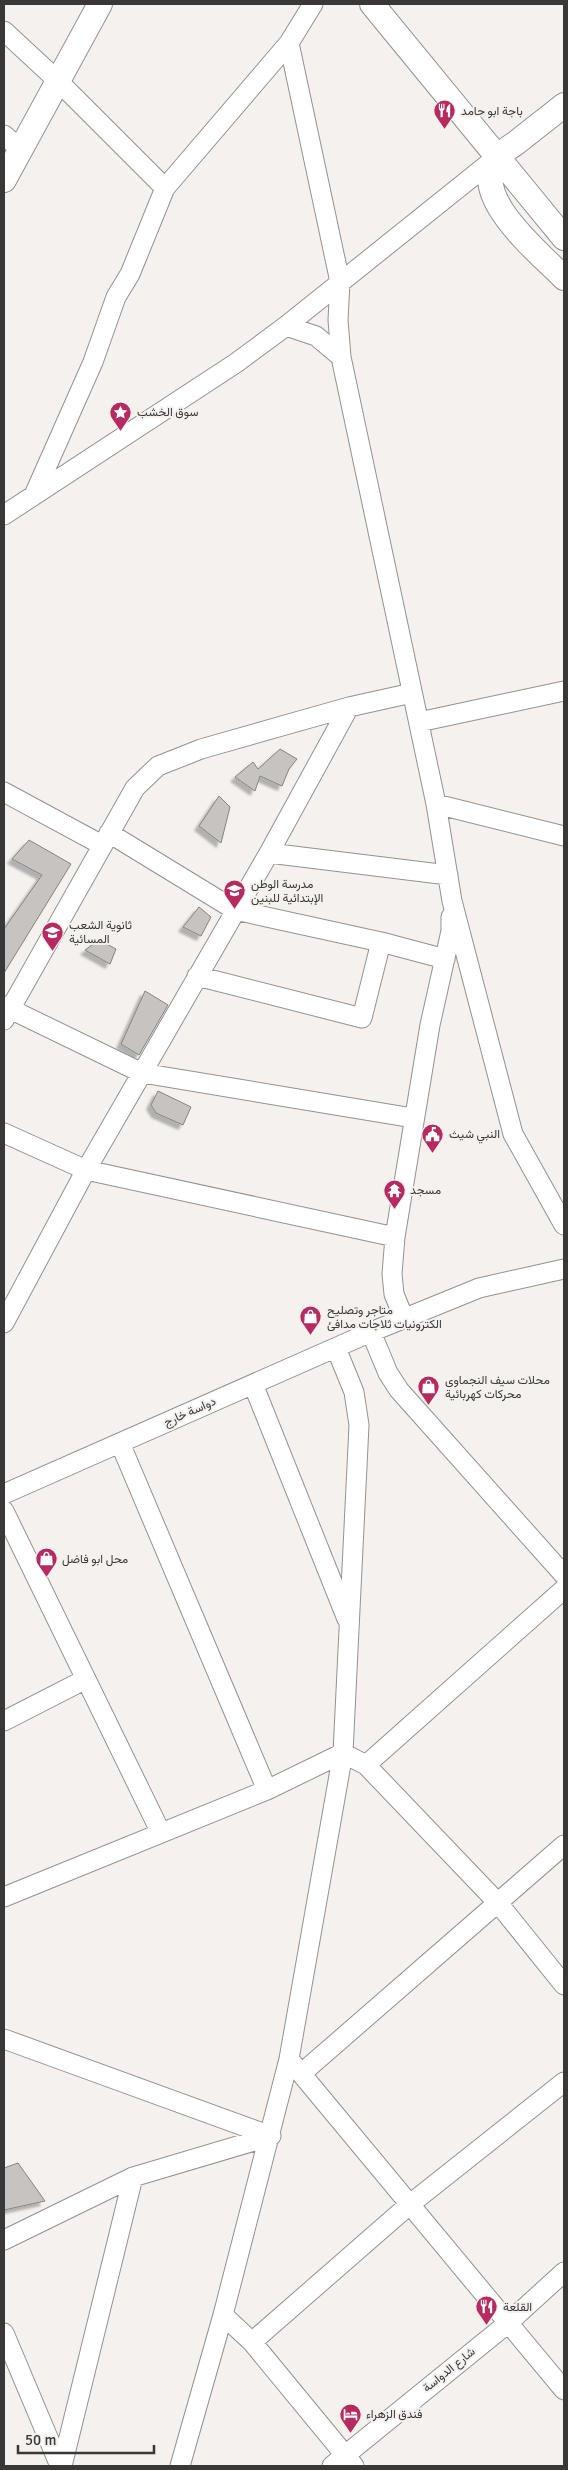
<svg xmlns="http://www.w3.org/2000/svg" width="568" height="2470" font-family="Signika,Vazirmatn,sans-serif">
  <style>
    .building { fill: #c6c3c0; stroke: #868381; filter: url(#shadow) }
    .lines { fill: none; stroke-linecap: round; stroke-linejoin: round }
    .minor-casing { stroke: #94928f; stroke-width: 21 }
    .major-casing { stroke: #94928f; stroke-width: 26 }
    .minor { stroke: #fff; stroke-width: 19 }
    .major { stroke: #fff; stroke-width: 24 }
    .labels { text-anchor: middle; dominant-baseline: central; stroke-width: 4; stroke-linejoin: round; paint-order: stroke }
    .poi-label { font-size: 12px; fill: #393837; stroke: #f4f1ee; text-anchor: start }
    .street-label { font-size: 12px; fill: #393837; stroke: #f4f1ee }
  </style>
  <defs>
    <filter id="shadow"><feDropShadow dx="-4.5" dy="4.5" stdDeviation="1" flood-color="#0004"/></filter>
  </defs>
  <rect width="100%" height="100%" fill="#f4f1ee"/>
  <path class="building" d="M 280,749 L 297,759 L 289,769 L 282,786 L 260,776 L 255,791 L 235,777 L 253,762 L 258,769 Z
    M 219,796 L 230,807 L 221,843 L 199,826 Z
    M 29,840 L 71,864 L 4,973 L 4,929 L 42,875 L 12,859 Z
    M 199,907 L 211,917 L 201,936 L 183,927 Z
    M 99,940 L 116,949 L 110,964 L 85,950 Z
    M 145,991 L 168,1005 L 139,1055 L 121,1044 Z
    M 158,1091 L 191,1107 L 183,1125 L 156,1113 L 151,1105 Z
    M 18,2163 L 45,2201 L 4,2210 L 4,2168 Z"/>
  <g class="lines">
    <defs>
      <path id="minor" d="M 4,31 L 58,81 L 165,188
        M 289,43 L 340,282 L 338,320 L 341,357 L 436,804 L 452,901 L 513,1134 L 564,1225
        M 4,135 L 20,149
        M 286,326 L 316,336 L 341,357
        M 34,495 L 93,362 L 116,297 L 130,274 L 165,188 L 289,43 L 313,4
        M 4,515 L 236,363 L 286,326 L 497,157
        M 419,722 L 564,691
        M 4,792 L 102,845
        M 436,804 L 564,836
        M 109,833 L 235,910 L 381,942 L 445,959
        M 269,853 L 448,875
        M 197,976 L 362,1018 L 381,942
        M 4,1006 L 142,1073 L 413,1118
        M 4,1020 L 135,788 L 158,766 L 201,749 L 349,707 L 412,693
        M 4,1133 L 86,1170 L 395,1237
        M 404,1319 L 394,1294 L 392,1274 L 395,1237 L 430,1025 L 451,931 L 451,917
        M 4,1323 L 86,1170 L 269,853 L 349,707
        M 371,1332 L 388,1373 L 399,1390 L 564,1575
        M 253,1384 L 347,1619
        M 120,1443 L 267,1790
        M 4,1494 L 371,1332 L 479,1288 L 564,1269
        M 4,1511 L 161,1833
        M 4,1721 L 84,1680
        M 366,1765 L 564,1589
        M 4,1897 L 267,1790 L 343,1753 L 366,1765 L 498,1903 L 564,1985
        M 4,2039 L 271,2136
        M 289,2059 L 564,2390
        M 302,2073 L 564,1845
        M 4,2240 L 133,2177 L 271,2136
        M 223,2315 L 252,2342 L 354,2466
        M 4,2333 L 60,2466
        M 252,2342 L 409,2205 L 564,2082
        M 62,2466 L 133,2177
        M 180,2466 L 223,2315 L 289,2059 L 343,1753 L 359,1425 L 354,1392 L 336,1348
        M 332,2466 L 507,2324 L 564,2272"/>
      <path id="major" d="M 372,4 L 564,238
        M 564,105 C 548,118 532,130 516,143 C 510,147 502,152 498,157 C 466,195 541,254 564,278
        M 4,180 L 100,4"/>
    </defs>
    <use href="#minor" class="minor-casing"/>
    <use href="#major" class="major-casing"/>
    <use href="#minor" class="minor"/>
    <use href="#major" class="major"/>
  </g>
  <defs>
    <symbol id="restaurant-pin" viewBox="-11 -11 22 30"><path d="M0 17L-7.5 6A9.5 9.5 0 1 1 7.5 6Z" fill="#b62a60" stroke="#f4f1ee"/><path d="M-5-6h1v4h1v-4h1v4h1v-4h1v5L-1.5 .5V6h-2V.5L-5-1ZM5-6V6H3V1.5H1.5Q1.5-4 5-6Z" fill="#fff"/></symbol>
    <symbol id="sight-pin" viewBox="-11 -11 22 30"><path d="M0 17L-7.5 6A9.5 9.5 0 1 1 7.5 6Z" fill="#b62a60" stroke="#f4f1ee"/><path d="M0-6L1.8-2.2L6-1.7L2.9 1.2L3.7 5.4L0 3.3L-3.7 5.4L-2.9 1.2L-6-1.7L-1.8-2.2Z" fill="#fff"/></symbol>
    <symbol id="school-pin" viewBox="-11 -11 22 30"><path d="M0 17L-7.5 6A9.5 9.5 0 1 1 7.5 6Z" fill="#b62a60" stroke="#f4f1ee"/><path d="M0-5L7-2L0 1L-7-2ZM-4 1L0 2.5L4 1V4Q0 6-4 4Z" fill="#fff"/></symbol>
    <symbol id="civic-pin" viewBox="-11 -11 22 30"><path d="M0 17L-7.5 6A9.5 9.5 0 1 1 7.5 6Z" fill="#b62a60" stroke="#f4f1ee"/><path d="M-.6-6.5H3V-4.5H.6V-3L4-1V1h2V6H-6V1h2V-1L-.6-3ZM-1.2 2.5V6h2.4V2.5Z" fill="#fff"/></symbol>
    <symbol id="temple-pin" viewBox="-11 -11 22 30"><path d="M0 17L-7.5 6A9.5 9.5 0 1 1 7.5 6Z" fill="#b62a60" stroke="#f4f1ee"/><path d="M0-6L5-2H3V0L6.5 2.5H4V6H1.5V3h-3V6H-4V2.5H-6.5L-3 0V-2H-5Z" fill="#fff"/></symbol>
    <symbol id="shop-pin" viewBox="-11 -11 22 30"><path d="M0 17L-7.5 6A9.5 9.5 0 1 1 7.5 6Z" fill="#b62a60" stroke="#f4f1ee"/><path d="M-5-2.5h2.3a2.7 3.5 0 0 1 5.4 0H5L5.5 6h-11ZM-1.5-2.5h3a1.5 2.3 0 0 0-3 0Z" fill="#fff"/></symbol>
    <symbol id="hotel-pin" viewBox="-11 -11 22 30"><path d="M0 17L-7.5 6A9.5 9.5 0 1 1 7.5 6Z" fill="#b62a60" stroke="#f4f1ee"/><path d="M-6-4.5h1.5V1H6V5H4.5V3h-9V5H-6ZM-4 0a1.8 1.8 0 1 1 3.6 0ZM.5 0V-2.5h3Q6-2.5 6 0Z" fill="#fff"/></symbol>
  </defs>
  <g fill-rule="evenodd">
    <use href="#restaurant-pin" x="432" y="98" width="25" height="34"/>
    <use href="#sight-pin" x="108" y="400" width="25" height="34"/>
    <use href="#school-pin" x="222" y="878" width="25" height="34"/>
    <use href="#school-pin" x="40" y="920" width="25" height="34"/>
    <use href="#civic-pin" x="420" y="1122" width="25" height="34"/>
    <use href="#temple-pin" x="382" y="1178" width="25" height="34"/>
    <use href="#shop-pin" x="298" y="1304" width="25" height="34"/>
    <use href="#shop-pin" x="416" y="1374" width="25" height="34"/>
    <use href="#shop-pin" x="34" y="1546" width="25" height="34"/>
    <use href="#restaurant-pin" x="474" y="2294" width="25" height="34"/>
    <use href="#hotel-pin" x="338" y="2402" width="25" height="34"/>
  </g>
  <g class="labels">
    <g class="poi-label">
      <text x="461" y="111">باجة ابو حامد</text>
      <text x="137" y="412">سوق الخشب</text>
      <text x="251" y="884">مدرسة الوطن<tspan x="251" dy="14">الإبتدائية للبنين</tspan></text>
      <text x="69" y="925">ثانوية الشعب<tspan x="69" dy="14">المسائية</tspan></text>
      <text x="449" y="1134">النبي شيث</text>
      <text x="410" y="1190">مسجد</text>
      <text x="327" y="1310">متاجر وتصليح<tspan x="327" dy="14">الكترونيات ثلاجات مدافئ</tspan></text>
      <text x="445" y="1380">محلات سيف النجماوي<tspan x="445" dy="14">محركات كهربائية</tspan></text>
      <text x="62" y="1559">محل ابو فاضل</text>
      <text x="503" y="2307">القلعة</text>
      <text x="366" y="2414">فندق الزهراء</text>
    </g>
    <g class="street-label">
      <text transform="translate(190 1412) rotate(-24)">دواسة خارج</text>
      <text transform="translate(449 2370) rotate(-39)">شارع الدواسة</text>
    </g>
  </g>
  <rect width="568" height="2470" fill="none" stroke="#393837" stroke-width="10"/>
  <path d="M18 2445v8h136v-8" fill="none" stroke="#393837" stroke-width="2.5"/>
  <text x="25" y="2445" font-size="15" fill="#393837" stroke="#f4f1ee" stroke-width="4" paint-order="stroke">50 m</text>
</svg>
